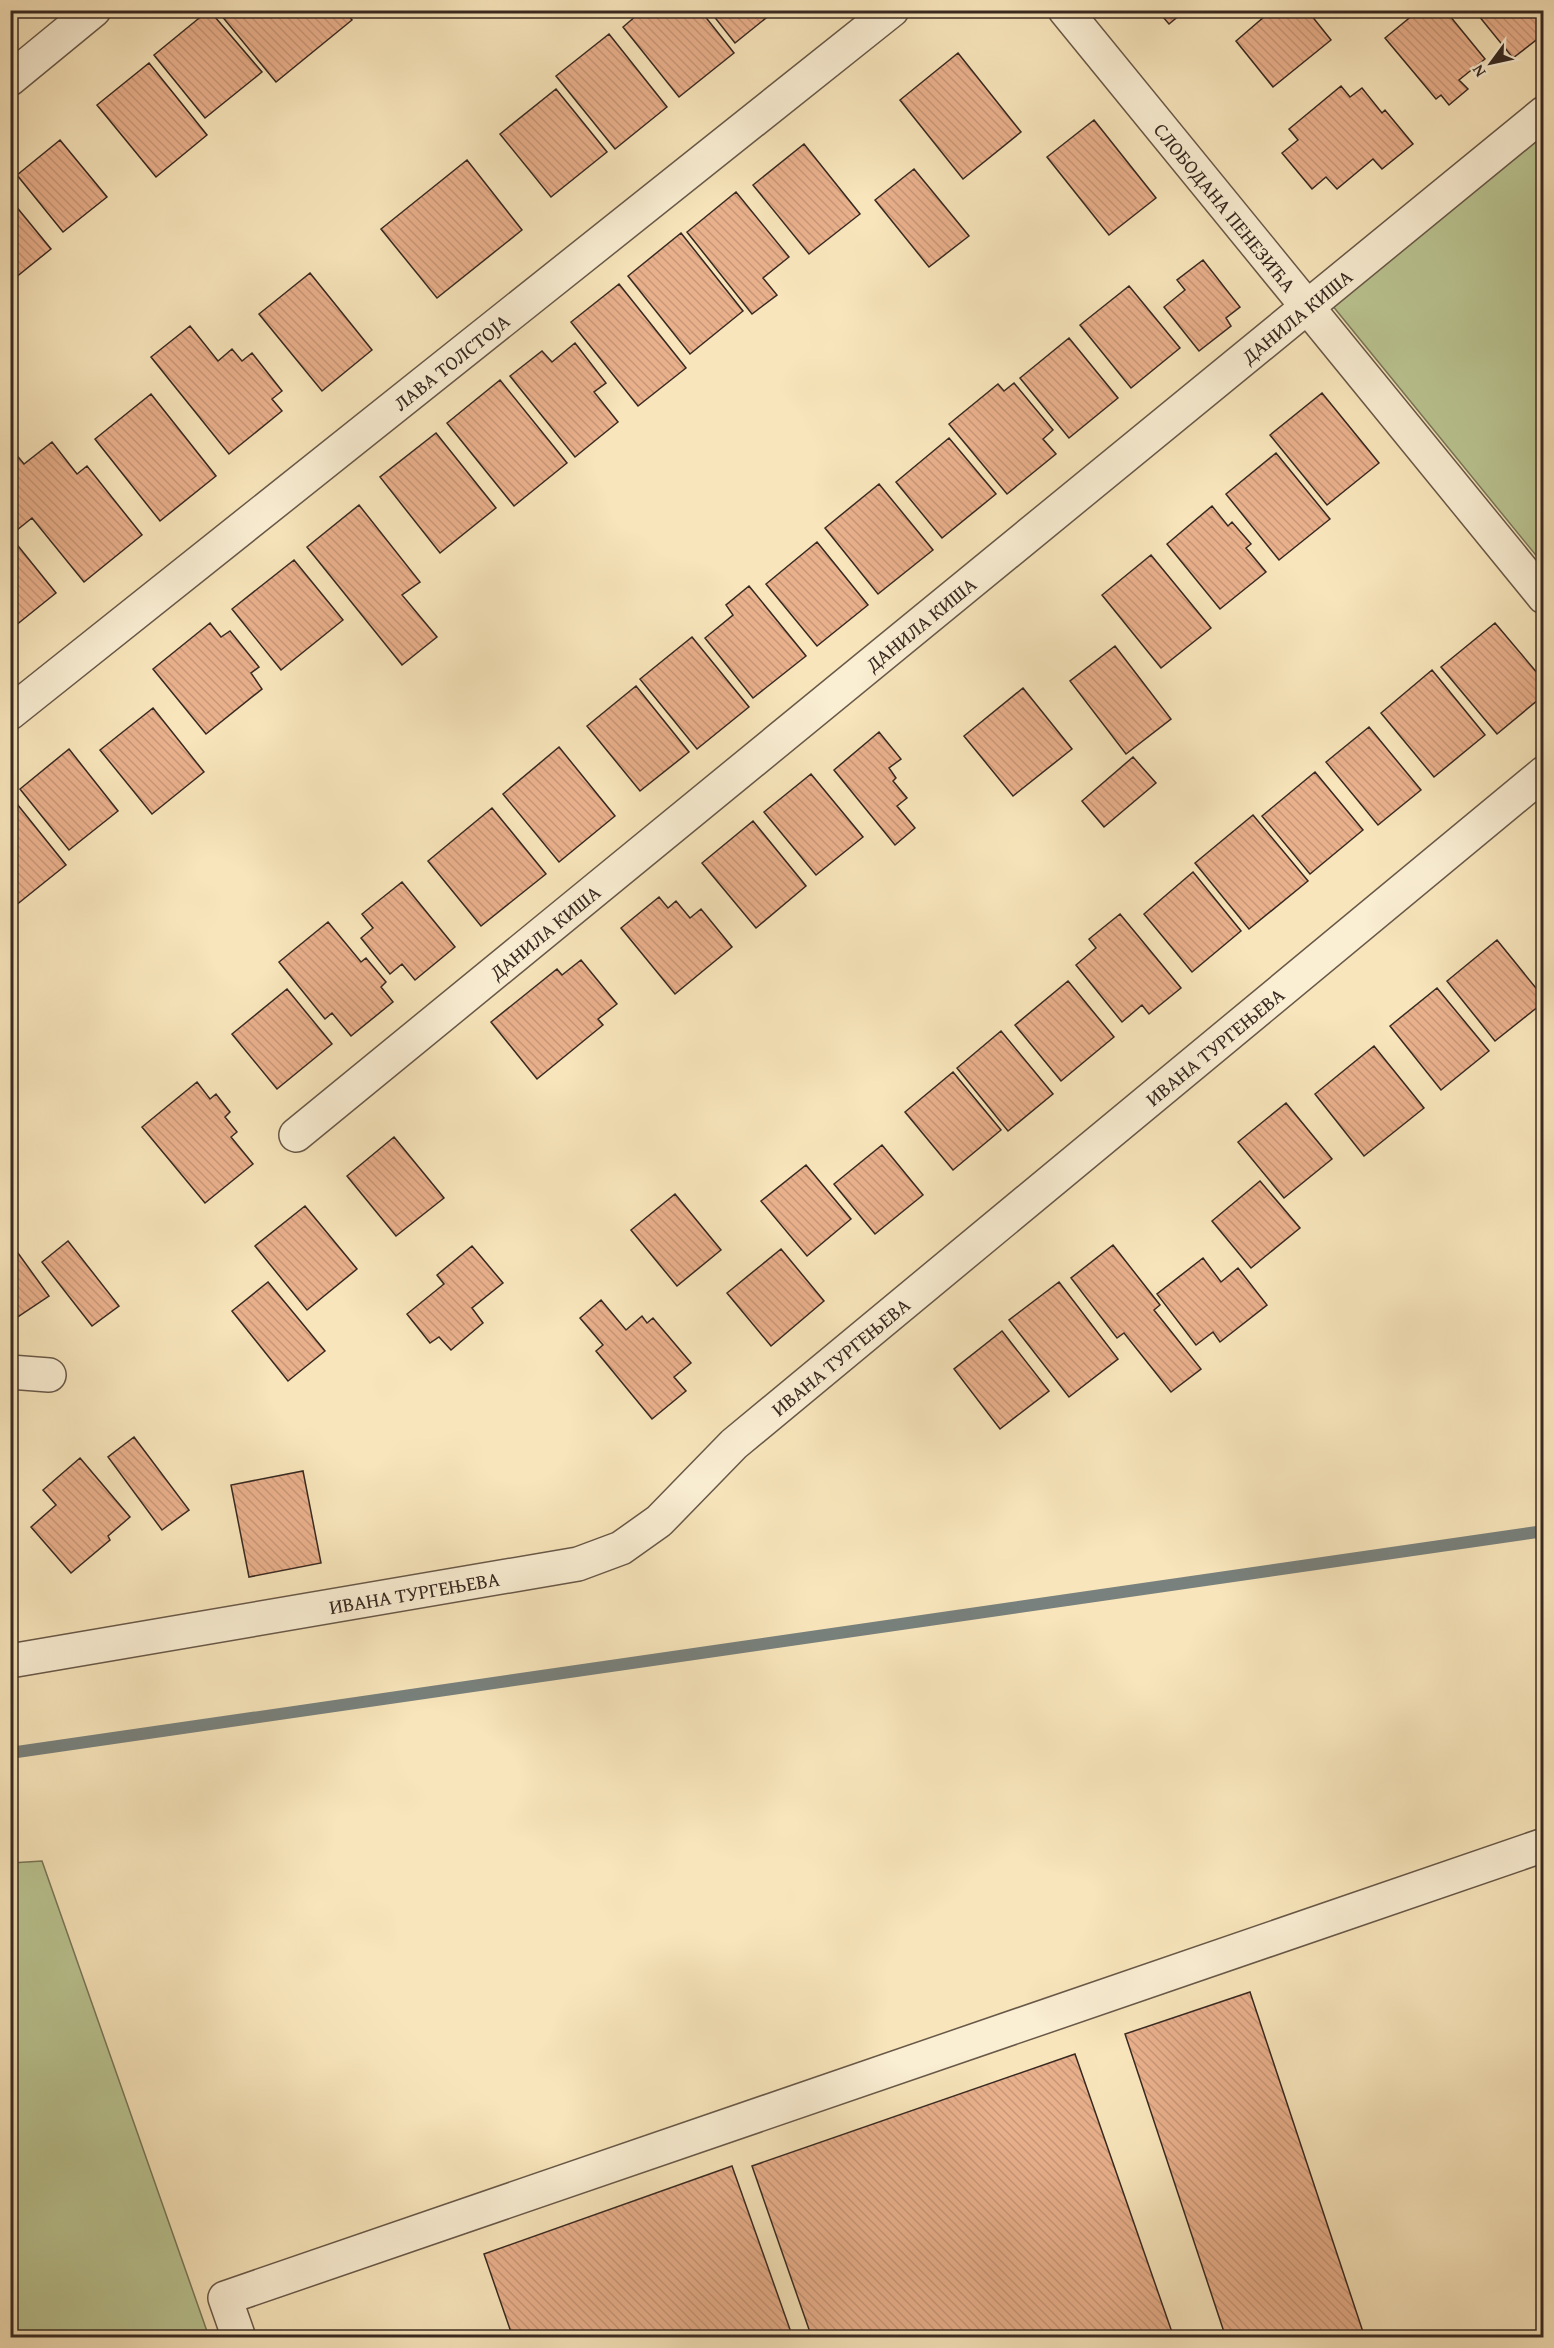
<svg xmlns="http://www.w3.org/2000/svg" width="1554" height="2348" font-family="'Gentium Book Plus',serif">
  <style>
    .grass { fill: #bac592; stroke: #79775a; stroke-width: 1.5 }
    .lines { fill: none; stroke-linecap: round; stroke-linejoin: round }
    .stream { stroke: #78817d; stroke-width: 12 }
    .building { fill: url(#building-back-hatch); stroke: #382921; stroke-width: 1.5 }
    .minor-casing { stroke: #685848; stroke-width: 36 }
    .minor { stroke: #faeed3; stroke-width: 33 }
    .labels { text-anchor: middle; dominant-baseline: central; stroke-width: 4.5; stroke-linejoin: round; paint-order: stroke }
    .street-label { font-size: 20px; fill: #382921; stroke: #faeed3 }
  </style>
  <defs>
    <pattern id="building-back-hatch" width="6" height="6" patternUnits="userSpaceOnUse" patternTransform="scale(1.5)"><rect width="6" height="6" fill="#e9b08c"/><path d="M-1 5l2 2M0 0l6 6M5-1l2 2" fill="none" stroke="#c99778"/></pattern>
  </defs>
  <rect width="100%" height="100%" fill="#f8e5bb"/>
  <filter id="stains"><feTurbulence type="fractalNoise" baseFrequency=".00333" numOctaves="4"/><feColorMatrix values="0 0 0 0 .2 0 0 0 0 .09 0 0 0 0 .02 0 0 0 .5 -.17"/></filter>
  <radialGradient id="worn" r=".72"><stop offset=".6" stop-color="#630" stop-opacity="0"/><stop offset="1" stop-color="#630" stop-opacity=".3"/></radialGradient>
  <path class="grass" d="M 1543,132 L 1543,564 L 1332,305 Z
    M 42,1861 L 209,2337 L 11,2337 L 11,1863 Z"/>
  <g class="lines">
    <path class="stream" d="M 10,1753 L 1544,1531"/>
  </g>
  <path class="building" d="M 209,10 L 262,72 L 205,118 L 154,55 Z
    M 226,10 L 344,10 L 352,20 L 276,82 L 221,15 Z
    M 643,10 L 700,10 L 734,53 L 679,97 L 623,27 Z
    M 709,10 L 776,10 L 735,43 Z
    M 1157,10 L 1186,10 L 1169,24 Z
    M 1272,10 L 1307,10 L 1331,40 L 1273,87 L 1236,41 Z
    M 1419,10 L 1445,10 L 1485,59 L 1459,80 L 1468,89 L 1449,105 L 1441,95 L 1436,99 L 1385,38 Z
    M 1474,10 L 1544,10 L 1544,34 L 1513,58 Z
    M 609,34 L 667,107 L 615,149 L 556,76 Z
    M 958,53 L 1021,132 L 963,179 L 900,100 Z
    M 149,63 L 207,135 L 156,177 L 97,105 Z
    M 1341,86 L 1350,97 L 1362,88 L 1382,113 L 1385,110 L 1413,144 L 1382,169 L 1373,159 L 1337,189 L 1326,177 L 1312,189 L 1282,153 L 1298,140 L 1289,129 Z
    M 556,89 L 607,152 L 551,197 L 500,134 Z
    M 1094,120 L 1156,198 L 1109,235 L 1047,157 Z
    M 60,140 L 107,197 L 63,232 L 17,175 Z
    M 804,144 L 860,214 L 809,254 L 753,185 Z
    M 467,160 L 522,230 L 437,298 L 381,229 Z
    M 914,169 L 969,236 L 929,267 L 875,200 Z
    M 736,192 L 789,257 L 763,278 L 777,295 L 752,314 L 687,232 Z
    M 10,199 L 51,249 L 10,282 Z
    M 681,233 L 743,311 L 690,354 L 628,276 Z
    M 1203,260 L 1240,307 L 1226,318 L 1231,326 L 1199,351 L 1164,307 L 1185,290 L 1177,280 Z
    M 310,273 L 372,350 L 322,391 L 259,314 Z
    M 619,284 L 686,368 L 638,406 L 571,322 Z
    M 1129,286 L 1180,348 L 1131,388 L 1080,325 Z
    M 190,326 L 218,361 L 232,349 L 242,361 L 252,353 L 282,391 L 272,399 L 282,411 L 229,454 L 151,357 Z
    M 1069,338 L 1118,398 L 1069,438 L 1020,378 Z
    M 575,343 L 606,383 L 594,392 L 618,422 L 575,457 L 510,376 L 542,351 L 552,362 Z
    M 500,380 L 567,463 L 514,506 L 447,423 Z
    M 1014,383 L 1053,430 L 1043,439 L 1056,454 L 1007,494 L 949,424 L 998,384 L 1004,391 Z
    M 1322,393 L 1379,463 L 1327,505 L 1270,435 Z
    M 151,394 L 216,476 L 160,521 L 95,439 Z
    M 436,433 L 496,508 L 440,553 L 380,477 Z
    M 949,438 L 996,494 L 942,538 L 896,482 Z
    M 52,442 L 77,474 L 87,466 L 142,535 L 84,582 L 32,518 L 17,530 L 10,522 L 10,447 L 24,464 Z
    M 1276,453 L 1330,519 L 1279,560 L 1226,494 Z
    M 879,484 L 933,550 L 878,594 L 825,528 Z
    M 359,505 L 420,582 L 402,595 L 437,637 L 402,665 L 307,547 Z
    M 1212,506 L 1228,526 L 1232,522 L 1251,544 L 1246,548 L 1266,572 L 1220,609 L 1167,544 Z
    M 10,536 L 56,593 L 10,630 Z
    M 817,542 L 868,605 L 817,646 L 766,584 Z
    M 1151,555 L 1211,628 L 1161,668 L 1102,595 Z
    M 294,560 L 343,620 L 281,670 L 232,609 Z
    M 749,586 L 806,656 L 753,698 L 705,638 L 733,615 L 726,605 Z
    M 210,623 L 221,637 L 230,631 L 259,667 L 251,673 L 262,689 L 206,734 L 153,669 Z
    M 1495,623 L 1544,681 L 1544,695 L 1497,734 L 1441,667 Z
    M 692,637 L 749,707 L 697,749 L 640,679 Z
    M 1115,646 L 1171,719 L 1126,754 L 1070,681 Z
    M 1432,670 L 1485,735 L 1434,777 L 1381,713 Z
    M 636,686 L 689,752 L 640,791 L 587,726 Z
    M 1023,688 L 1072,749 L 1013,796 L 964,736 Z
    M 153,708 L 204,772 L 152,814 L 100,750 Z
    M 1369,727 L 1421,790 L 1378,825 L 1326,762 Z
    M 879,732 L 901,759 L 889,768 L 896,778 L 893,781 L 907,798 L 897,806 L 915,828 L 895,845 L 834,770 Z
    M 559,747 L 615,816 L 559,862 L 503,794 Z
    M 69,749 L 118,811 L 69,850 L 20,789 Z
    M 1133,757 L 1156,783 L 1104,827 L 1082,801 Z
    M 1315,772 L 1363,830 L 1310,874 L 1262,816 Z
    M 811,774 L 863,837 L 816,875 L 764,812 Z
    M 17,804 L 66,865 L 10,910 L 10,810 Z
    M 492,808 L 546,874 L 481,926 L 428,861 Z
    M 1253,815 L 1308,881 L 1249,929 L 1195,863 Z
    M 753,821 L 806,886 L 756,928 L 702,863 Z
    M 1193,872 L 1241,931 L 1192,972 L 1144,914 Z
    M 402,882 L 455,947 L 415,980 L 402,964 L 390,974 L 361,938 L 373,928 L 362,914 Z
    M 659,897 L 668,908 L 676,901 L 690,918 L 701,909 L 732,947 L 675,994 L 621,928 Z
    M 1120,914 L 1181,988 L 1149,1014 L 1142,1005 L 1122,1022 L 1076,965 L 1096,948 L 1089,939 Z
    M 328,922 L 361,962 L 366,958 L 386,982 L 381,987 L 393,1002 L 351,1036 L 332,1013 L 325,1019 L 279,962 Z
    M 1497,940 L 1544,998 L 1544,1002 L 1495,1041 L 1447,981 Z
    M 581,960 L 617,1004 L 598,1019 L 603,1025 L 537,1079 L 491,1022 L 557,969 L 562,975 Z
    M 1068,981 L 1114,1037 L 1061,1081 L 1015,1025 Z
    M 1437,988 L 1489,1051 L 1441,1090 L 1390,1026 Z
    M 287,989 L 332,1044 L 277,1089 L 232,1034 Z
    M 1001,1031 L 1053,1094 L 1008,1131 L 957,1068 Z
    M 1374,1046 L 1424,1108 L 1364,1156 L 1315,1094 Z
    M 953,1072 L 1001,1130 L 953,1170 L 905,1112 Z
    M 197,1082 L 210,1099 L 216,1094 L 230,1112 L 225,1117 L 237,1132 L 231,1137 L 253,1164 L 205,1203 L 142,1127 Z
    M 1286,1103 L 1332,1159 L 1284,1198 L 1238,1142 Z
    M 394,1137 L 444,1198 L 396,1236 L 347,1176 Z
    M 882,1145 L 923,1195 L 875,1234 L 834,1184 Z
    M 806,1165 L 851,1219 L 807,1256 L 761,1201 Z
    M 1260,1181 L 1300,1228 L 1251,1268 L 1212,1221 Z
    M 675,1194 L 721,1250 L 677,1286 L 631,1230 Z
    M 305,1206 L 357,1269 L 307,1310 L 255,1246 Z
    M 68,1241 L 119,1306 L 92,1326 L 42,1262 Z
    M 10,1242 L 49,1296 L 10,1322 Z
    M 1113,1245 L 1160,1305 L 1154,1310 L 1201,1369 L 1171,1392 L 1124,1333 L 1117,1338 L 1071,1278 Z
    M 472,1246 L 503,1283 L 472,1308 L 483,1323 L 451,1350 L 439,1337 L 430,1343 L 407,1314 L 444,1284 L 437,1275 Z
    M 781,1249 L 824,1301 L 771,1346 L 727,1293 Z
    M 1203,1258 L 1221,1282 L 1238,1268 L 1267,1305 L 1220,1342 L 1213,1332 L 1196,1345 L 1157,1294 Z
    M 268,1282 L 325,1351 L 288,1381 L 232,1311 Z
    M 1059,1282 L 1118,1359 L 1069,1397 L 1009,1320 Z
    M 601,1300 L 626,1330 L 642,1316 L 647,1323 L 653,1318 L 691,1363 L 674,1377 L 686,1391 L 652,1419 L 596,1351 L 603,1345 L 580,1318 Z
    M 1002,1331 L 1049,1391 L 1000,1429 L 954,1369 Z
    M 134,1437 L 189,1510 L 162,1530 L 108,1457 Z
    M 80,1458 L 130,1517 L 108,1536 L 110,1540 L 71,1573 L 31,1527 L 56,1505 L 43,1490 Z
    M 303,1471 L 321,1563 L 249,1577 L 231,1485 Z
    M 1250,1992 L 1365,2338 L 1226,2338 L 1125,2034 Z
    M 1075,2054 L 1174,2338 L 812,2338 L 752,2166 Z
    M 732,2166 L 793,2338 L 513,2338 L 484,2254 Z"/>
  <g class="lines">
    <defs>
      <g id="minor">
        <path id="s1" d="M 1065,10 L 1544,597"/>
        <path d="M 10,79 L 94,10"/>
        <path id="s2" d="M 10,713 L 892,10"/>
        <path id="s3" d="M 296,1135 L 1544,113"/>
        <path d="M 10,1372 L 49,1375"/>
        <path id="s4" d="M 10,1661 L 578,1564 L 621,1548 L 659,1521 L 734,1444 L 1544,773"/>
        <path d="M 239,2338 L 225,2298 L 1544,1845"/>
      </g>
    </defs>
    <use href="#minor" class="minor-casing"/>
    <use href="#minor" class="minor"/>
  </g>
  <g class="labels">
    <g class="street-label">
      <text stroke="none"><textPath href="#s1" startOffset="254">СЛОБОДАНА ПЕНЕЗИЋА</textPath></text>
      <text stroke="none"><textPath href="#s3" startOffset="1293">ДАНИЛА КИША</textPath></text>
      <text stroke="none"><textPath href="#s2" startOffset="564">ЛАВА ТОЛСТОЈА</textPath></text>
      <text stroke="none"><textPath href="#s3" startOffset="807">ДАНИЛА КИША</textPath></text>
      <text stroke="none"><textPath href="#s3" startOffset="321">ДАНИЛА КИША</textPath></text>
      <text stroke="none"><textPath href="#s4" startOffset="1400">ИВАНА ТУРГЕЊЕВА</textPath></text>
      <text stroke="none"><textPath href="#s4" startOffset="914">ИВАНА ТУРГЕЊЕВА</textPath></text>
      <text stroke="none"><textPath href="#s4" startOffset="410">ИВАНА ТУРГЕЊЕВА</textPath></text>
    </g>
  </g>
  <rect width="1554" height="2348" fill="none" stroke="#f8e5bb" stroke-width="36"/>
  <rect x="12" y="12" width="1530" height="2324" fill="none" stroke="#382921" stroke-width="3"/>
  <rect x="18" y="18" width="1518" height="2312" fill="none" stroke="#382921" stroke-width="1.5"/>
  <g transform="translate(1491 63) rotate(237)" stroke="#faeed3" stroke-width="4.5" paint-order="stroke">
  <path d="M0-4.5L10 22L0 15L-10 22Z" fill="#382921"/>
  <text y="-9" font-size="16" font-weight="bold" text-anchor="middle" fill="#382921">N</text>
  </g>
  <rect width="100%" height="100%" filter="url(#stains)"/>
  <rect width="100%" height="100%" fill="url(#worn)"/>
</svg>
